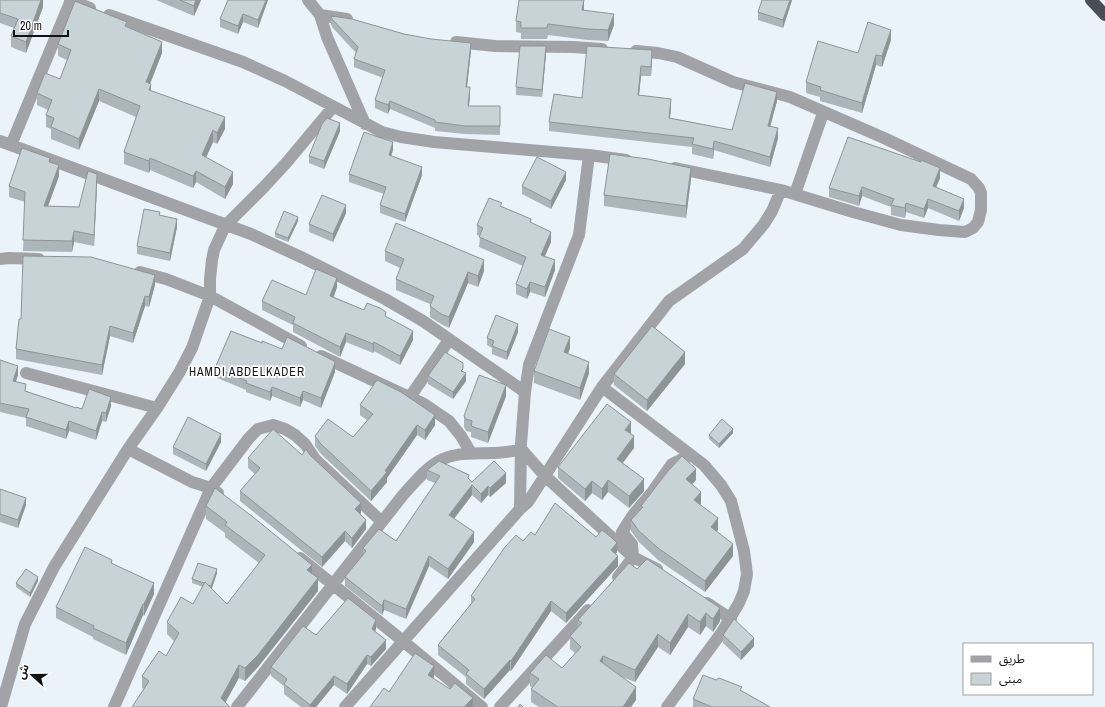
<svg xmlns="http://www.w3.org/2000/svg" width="1105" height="707" font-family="'Archivo Narrow','Noto Sans Arabic',sans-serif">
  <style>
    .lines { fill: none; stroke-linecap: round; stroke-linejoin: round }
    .minor { stroke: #a2a3a7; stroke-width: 12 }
    .highway { stroke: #4b4d55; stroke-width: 12 }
    .wall { fill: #acb5b9 }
    .shaded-wall { fill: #8c9496 }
    .building { fill: #c8d3d7; stroke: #8c9496 }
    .labels { text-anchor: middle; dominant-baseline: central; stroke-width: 3.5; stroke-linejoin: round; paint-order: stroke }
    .quarter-label { font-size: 12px; letter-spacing: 1px; fill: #101215; stroke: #fff }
  </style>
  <rect width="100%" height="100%" fill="#eaf3fa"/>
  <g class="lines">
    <path class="minor" d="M 70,0 L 90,8
      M 308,0 L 320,15 L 327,37 L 365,124
      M 109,15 L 243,62 L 285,81 L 382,132 L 401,137 L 434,142 L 589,155 L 626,160
      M 320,15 L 347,19
      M 456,42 L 495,46 L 573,47 L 602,49
      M 636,51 L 658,53 L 677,57 L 733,82 L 790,97 L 884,138 L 971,179 L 979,188 L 981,193 L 981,210 L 978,222 L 973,228 L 965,232 L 939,230 L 901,225 L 853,212 L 781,190 L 675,168
      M 0,141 L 251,234 L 303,258 L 385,299 L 423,321 L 525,392
      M 11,145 L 71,0
      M 795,194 L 823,113
      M 0,259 L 9,258 L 39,259
      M 140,272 L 166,279 L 210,296 L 301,346
      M 321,356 L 424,404 L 449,421 L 461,436 L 471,453
      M 26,373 L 157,408
      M 602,387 L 704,465 L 721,485 L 731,501 L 744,551 L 747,574 L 744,591 L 739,603 L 722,632 L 667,707
      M 410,397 L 449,340
      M 128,449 L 192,482 L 211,488 L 218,493
      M 520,509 L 521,444 L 525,392 L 529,365 L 579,235 L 589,155
      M 300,558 L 403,641 L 482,707
      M 618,577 L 633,557 L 632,544 L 622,532 L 633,515 L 653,491 L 672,464 L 690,455
      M 707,603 L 731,619
      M 1,707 L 25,624 L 54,567 L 128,449 L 157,408 L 179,373 L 192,348 L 210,296 L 210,279 L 212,260 L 214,250 L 225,226 L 264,187 L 287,162 L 333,107
      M 114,707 L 211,488 L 249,438 L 258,429 L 273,425 L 285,429 L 295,435 L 305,444 L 315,459 L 382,522
      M 237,707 L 403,495 C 414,483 425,469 439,461 C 454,452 474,454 491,453 C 501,453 511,451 522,450 L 545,476 L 633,557 L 657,569
      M 345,707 L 520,509 L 528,502 L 602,387 L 669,301 L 743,249 L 764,224 L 772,211 L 781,190
      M 500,707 L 588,610"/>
    <path class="highway" d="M 1091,0 L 1105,15"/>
  </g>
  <path class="wall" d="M 0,0 L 43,0 L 43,7 L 26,53 L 11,47 L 11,36 L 14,28 L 0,23 Z
    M 156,0 L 201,0 L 194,16 Z
    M 268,0 L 258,28 L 243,22 L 238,34 L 220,27 L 220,19 Z
    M 584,0 L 584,10 L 614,25 L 608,41 L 588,40 L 548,35 L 547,39 L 521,39 L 521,33 L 516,32 L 516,21 Z
    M 762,0 L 792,0 L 783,28 L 758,20 L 758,12 Z
    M 331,16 L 471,51 L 467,87 L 470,96 L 469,106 L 500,106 L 500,135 L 465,134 L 435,131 L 435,128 L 390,109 L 388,114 L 375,108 L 375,100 L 383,78 L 354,67 L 354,59 L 356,53 L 332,27 L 331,24 Z
    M 127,27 L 162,53 L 150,84 L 151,91 L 225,129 L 217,144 L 213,142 L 206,157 L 233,184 L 225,199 L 196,182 L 193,188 L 150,170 L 149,173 L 124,164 L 124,152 L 136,117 L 99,101 L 79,150 L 51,139 L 51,129 L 46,127 L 46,115 L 48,110 L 37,105 L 37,93 L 60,79 L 67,60 L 58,56 L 58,44 Z
    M 891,40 L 882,67 L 876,65 L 862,113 L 820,101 L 820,97 L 806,93 L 806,82 L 858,53 Z
    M 546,54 L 542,97 L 516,95 L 516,87 Z
    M 652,60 L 651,76 L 641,76 L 639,95 L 671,108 L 670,118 L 732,130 L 777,101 L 770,126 L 778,138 L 770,167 L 714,150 L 713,159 L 692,154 L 692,147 L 549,131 L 549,122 L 582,98 Z
    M 340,131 L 324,169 L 309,163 L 309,156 Z
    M 393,150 L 391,156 L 422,175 L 405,222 L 380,213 L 380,205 L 384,194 L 349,182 L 349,174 Z
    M 50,162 L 59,176 L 48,206 L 79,207 L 97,185 L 94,246 L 74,242 L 72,252 L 23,251 L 25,202 L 9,197 L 9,186 Z
    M 940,178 L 936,187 L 964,208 L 959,221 L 928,208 L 924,218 L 906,212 L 905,218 L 891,215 L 891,207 L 862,196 L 859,206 L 829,197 L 829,188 Z
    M 691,179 L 686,218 L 604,206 L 604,195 Z
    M 566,180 L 551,209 L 522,194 L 522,186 Z
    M 502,207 L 531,223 L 551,242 L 545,256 L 555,270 L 545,297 L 530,292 L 527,299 L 516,294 L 516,284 L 523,266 L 479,247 L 480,236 L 477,235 L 477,225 Z
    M 346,213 L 333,242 L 309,232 L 309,224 Z
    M 160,216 L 177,227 L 170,261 L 137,254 L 137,246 Z
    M 298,221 L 288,242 L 275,237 L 275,233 Z
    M 385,251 L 484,271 L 478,287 L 468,283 L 449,328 L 441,324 L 430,317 L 430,304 L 396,290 L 396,279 L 400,268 L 385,261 Z
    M 155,285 L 149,307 L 145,306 L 133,343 L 110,336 L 102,375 L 16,359 L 16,349 L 21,319 Z
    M 337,287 L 334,297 L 364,310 L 386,317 L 413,340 L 400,365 L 374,351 L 373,353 L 346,342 L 340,357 L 293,332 L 293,325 L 262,310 L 262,301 L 306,295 Z
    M 518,332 L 507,360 L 492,354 L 492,348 L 487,345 L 487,338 Z
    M 570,348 L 568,354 L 589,373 L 580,400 L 534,383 L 534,371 Z
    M 0,360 L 18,375 L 15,382 L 26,391 L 76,408 L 82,409 L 111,406 L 106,422 L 102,421 L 96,440 L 69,431 L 66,439 L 26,426 L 26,418 L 0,412 Z
    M 685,364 L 647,411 L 614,385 L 614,374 Z
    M 215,368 L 335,372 L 321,408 L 303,400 L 300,407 L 272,396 L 270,401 L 246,392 L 246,390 L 215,377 Z
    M 463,372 L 466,381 L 453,399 L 428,384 L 428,376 Z
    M 506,396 L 488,443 L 471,437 L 471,432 L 466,431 L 464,427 L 464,416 Z
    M 360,405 L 435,425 L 425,440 L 417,435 L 387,478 L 387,482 L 371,501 L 321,454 L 315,446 L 315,436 L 353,437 L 367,420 L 360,415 Z
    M 733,433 L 719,448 L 709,439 L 709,435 Z
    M 631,434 L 634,448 L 623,463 L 644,491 L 629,508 L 608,492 L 602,500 L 592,493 L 585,501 L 558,478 L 558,467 Z
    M 221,442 L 206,471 L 173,454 L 173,447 Z
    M 302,455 L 310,455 L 361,513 L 360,514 L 366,529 L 352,548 L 345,541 L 322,567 L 240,501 L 240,491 L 255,474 L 248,468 L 248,458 Z
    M 427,470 L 469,480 L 472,482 L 506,483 L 490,497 L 488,495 L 481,503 L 472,495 L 454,519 L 474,542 L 448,579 L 429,566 L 406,619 L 384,610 L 382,615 L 345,586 L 345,577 L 363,554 L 363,548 L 396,541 L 435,483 L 427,480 Z
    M 696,480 L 692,484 L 701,504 L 700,505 L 718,530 L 716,531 L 733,556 L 705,592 L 658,560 L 639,542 L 631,531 L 631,520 L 641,509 L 641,506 Z
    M 0,489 L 26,505 L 18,528 L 0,522 Z
    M 206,506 L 312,573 L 318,591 L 258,667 L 245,681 L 239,678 L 144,689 L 142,688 L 142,676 L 166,656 L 174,641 L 167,634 L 167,622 L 193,604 L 203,587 L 192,583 L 192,579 L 217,573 L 212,589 L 227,604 L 259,563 L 225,537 L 225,533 L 206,519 Z
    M 535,535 L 617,552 L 615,554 L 618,566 L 566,623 L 551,611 L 511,671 L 510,670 L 484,699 L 466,684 L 466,677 L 438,655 L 438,645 L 471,604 L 471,596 L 523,541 Z
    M 112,563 L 154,594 L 144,616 L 143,615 L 126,655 L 93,639 L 93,637 L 56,618 L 56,607 Z
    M 637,569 L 720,621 L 713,632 L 706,626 L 700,635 L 688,627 L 670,655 L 658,647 L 635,682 L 622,677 L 636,700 L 631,707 L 539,707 L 531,702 L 531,689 L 532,687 L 530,686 L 530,673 L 562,668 L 575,653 L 570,649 L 570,636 L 578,628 L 578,620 Z
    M 38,581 L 30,597 L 16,587 L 16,583 Z
    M 376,629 L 375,631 L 386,649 L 371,666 L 367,664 L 347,694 L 334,685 L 316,707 L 301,707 L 284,694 L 284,686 L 271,676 L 271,667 L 316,635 Z
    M 723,635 L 754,646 L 741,660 L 723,643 Z
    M 742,691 L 770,707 L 693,707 L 693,699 Z"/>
  <path class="shaded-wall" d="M 41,0 L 43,0 L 43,7 L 26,53 L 26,42 Z
    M 196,0 L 201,0 L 194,16 L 194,6 Z
    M 266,0 L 268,0 L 258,28 L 258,20 Z
    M 584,0 L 584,8 L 582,21 L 582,10 Z
    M 790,0 L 792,0 L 783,28 L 783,20 Z
    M 243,14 L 243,22 L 238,34 L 238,26 Z
    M 614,14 L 614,25 L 608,41 L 608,30 Z
    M 891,30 L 891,40 L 882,67 L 882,56 Z
    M 162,42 L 162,53 L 146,94 L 146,82 Z
    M 471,43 L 471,51 L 466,95 L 466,87 Z
    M 546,46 L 546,54 L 542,97 L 542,90 Z
    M 652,50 L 652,60 L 651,76 L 651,67 Z
    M 876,55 L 876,65 L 862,113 L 862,103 Z
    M 641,66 L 641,76 L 638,105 L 638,95 Z
    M 151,84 L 151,96 L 149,90 Z
    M 470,87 L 470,96 L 468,114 L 468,106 Z
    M 99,89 L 99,101 L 79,150 L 79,139 Z
    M 777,92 L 777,101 L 768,135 L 768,126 Z
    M 671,99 L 671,108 L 669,127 L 669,118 Z
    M 390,101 L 390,109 L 388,114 L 388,105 Z
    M 225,117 L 225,129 L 217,144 L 217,133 Z
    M 340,123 L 340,131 L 324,169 L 324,161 Z
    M 778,128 L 778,138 L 770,167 L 770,157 Z
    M 213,130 L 213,142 L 202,167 L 202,155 Z
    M 714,141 L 714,150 L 713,159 L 713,149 Z
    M 393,142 L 393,150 L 389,163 L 389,155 Z
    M 150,158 L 150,170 L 149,173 L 149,161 Z
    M 59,165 L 59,176 L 44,217 L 44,206 Z
    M 422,167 L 422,175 L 405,222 L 405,214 Z
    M 691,168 L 691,179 L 686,218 L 686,206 Z
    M 940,168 L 940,178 L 933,195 L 933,186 Z
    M 196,171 L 196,182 L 193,188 L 193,176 Z
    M 233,172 L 233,184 L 225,199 L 225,187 Z
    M 566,172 L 566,180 L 551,209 L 551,201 Z
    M 97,174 L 97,185 L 94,246 L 94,235 Z
    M 862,187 L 862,196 L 859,206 L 859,196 Z
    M 928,199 L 928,208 L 924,218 L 924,209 Z
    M 964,199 L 964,208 L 959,221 L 959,211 Z
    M 906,203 L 906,212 L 905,218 L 905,208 Z
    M 346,205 L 346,213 L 333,242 L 333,234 Z
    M 298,217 L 298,221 L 288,242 L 288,238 Z
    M 177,219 L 177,227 L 170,261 L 170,253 Z
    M 74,231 L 74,242 L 72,252 L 72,241 Z
    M 551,232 L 551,242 L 541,265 L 541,255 Z
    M 484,260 L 484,271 L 478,287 L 478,276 Z
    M 555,260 L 555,270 L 545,297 L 545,287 Z
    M 468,272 L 468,283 L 449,328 L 449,317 Z
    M 155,275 L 155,285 L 149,307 L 149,297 Z
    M 337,278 L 337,287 L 330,305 L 330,296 Z
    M 530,282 L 530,292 L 527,299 L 527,289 Z
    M 145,296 L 145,306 L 133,343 L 133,333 Z
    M 518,324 L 518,332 L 507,360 L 507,352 Z
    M 110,326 L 110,336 L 102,375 L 102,365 Z
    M 413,331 L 413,340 L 400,365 L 400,356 Z
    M 346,333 L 346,342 L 340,357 L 340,347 Z
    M 570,337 L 570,348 L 564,364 L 564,352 Z
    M 374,342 L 374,351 L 373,353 L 373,344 Z
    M 685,352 L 685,364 L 647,411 L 647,400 Z
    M 589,362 L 589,373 L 580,400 L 580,388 Z
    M 335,363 L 335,372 L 321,408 L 321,398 Z
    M 18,366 L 18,375 L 13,391 L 13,381 Z
    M 466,373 L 466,381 L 453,399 L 453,392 Z
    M 506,385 L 506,396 L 488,443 L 488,432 Z
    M 272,387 L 272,396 L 270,401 L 270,392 Z
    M 303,391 L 303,400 L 300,407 L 300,398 Z
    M 111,397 L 111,406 L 106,422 L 106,413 Z
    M 102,412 L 102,421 L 96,440 L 96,431 Z
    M 435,415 L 435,425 L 425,440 L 425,430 Z
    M 69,421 L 69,431 L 66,439 L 66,430 Z
    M 631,422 L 631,434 L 625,430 Z
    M 417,425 L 417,435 L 387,478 L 387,482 L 371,501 L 371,491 Z
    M 733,429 L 733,433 L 719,448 L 719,444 Z
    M 221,434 L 221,442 L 206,471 L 206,464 Z
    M 634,436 L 634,448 L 617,470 L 617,459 Z
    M 696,469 L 696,480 L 686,491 L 686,479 Z
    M 506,473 L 506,483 L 490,497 L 490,488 Z
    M 644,479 L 644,491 L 629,508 L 629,496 Z
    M 608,480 L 608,492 L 602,500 L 602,489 Z
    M 592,481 L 592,493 L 585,501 L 585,489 Z
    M 472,485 L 472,495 L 449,525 L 449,515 Z
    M 488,486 L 488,495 L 481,503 L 481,494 Z
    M 701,492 L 701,504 L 694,511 L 694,500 Z
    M 26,498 L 26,505 L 18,528 L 18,520 Z
    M 361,503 L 361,513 L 355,519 L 355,509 Z
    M 718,518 L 718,530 L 711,538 L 711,527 Z
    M 366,520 L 366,529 L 352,548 L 352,538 Z
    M 345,531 L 345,541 L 322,567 L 322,557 Z
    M 474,532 L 474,542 L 448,579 L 448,569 Z
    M 617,543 L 617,552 L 611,560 L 611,550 Z
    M 733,544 L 733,556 L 705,592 L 705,581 Z
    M 429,556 L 429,566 L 406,619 L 406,609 Z
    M 618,556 L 618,566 L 566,623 L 566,613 Z
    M 312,565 L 312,578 L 307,570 Z
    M 217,569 L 217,573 L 211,590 L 211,586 Z
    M 38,577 L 38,581 L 30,597 L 30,593 Z
    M 318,578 L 318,591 L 258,667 L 245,681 L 245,668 Z
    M 154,583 L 154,594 L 144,616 L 144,604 Z
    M 384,600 L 384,610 L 382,615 L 382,606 Z
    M 551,601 L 551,611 L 511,671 L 511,661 Z
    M 143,604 L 143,615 L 126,655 L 126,643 Z
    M 720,608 L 720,621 L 713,632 L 713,619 Z
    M 706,613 L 706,626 L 700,635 L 700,622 Z
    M 688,614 L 688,627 L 670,655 L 670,643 Z
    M 376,620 L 376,629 L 372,638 L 372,629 Z
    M 658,634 L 658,647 L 635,682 L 635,670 Z
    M 754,638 L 754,646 L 741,660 L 741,652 Z
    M 386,640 L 386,649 L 371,666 L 371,657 Z
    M 367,655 L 367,664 L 347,694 L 347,684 Z
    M 603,656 L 603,669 L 600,661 Z
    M 510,660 L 510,670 L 484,699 L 484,689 Z
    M 239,665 L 239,678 L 223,707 L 221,698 Z
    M 434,666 L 434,677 L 428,686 L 428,675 Z
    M 334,676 L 334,685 L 316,707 L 310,707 L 310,705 Z
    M 636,687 L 636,700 L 631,707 L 623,707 Z
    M 473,698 L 473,707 L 464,707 Z"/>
  <path class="building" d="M 0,0 L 41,0 L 26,42 L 11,36 L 18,19 L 0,13 Z
    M 180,0 L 196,0 L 194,6 Z
    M 228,0 L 266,0 L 258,20 L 243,14 L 238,26 L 220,19 Z
    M 519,0 L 584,0 L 582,10 L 614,14 L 608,30 L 588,29 L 548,24 L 547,28 L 521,28 L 521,22 L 516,21 Z
    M 762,0 L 790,0 L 783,20 L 758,12 Z
    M 75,1 L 127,22 L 125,26 L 162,42 L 146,82 L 151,84 L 149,90 L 225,117 L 217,133 L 213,130 L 202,155 L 233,172 L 225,187 L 196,171 L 193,176 L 150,158 L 149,161 L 124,152 L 140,106 L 99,89 L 79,139 L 51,127 L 54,118 L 46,115 L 52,100 L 37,93 L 45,73 L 60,79 L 71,50 L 58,44 Z
    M 331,16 L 352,19 L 404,34 L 431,39 L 471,43 L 466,87 L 470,87 L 468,106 L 500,106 L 500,126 L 465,126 L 435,122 L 435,120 L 390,101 L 388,105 L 375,100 L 385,70 L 354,59 L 358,47 L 332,19 Z
    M 868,22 L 891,30 L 882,56 L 876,55 L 862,103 L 820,90 L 821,87 L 806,82 L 818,41 L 858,53 Z
    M 520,46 L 546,46 L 542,90 L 516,87 Z
    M 587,46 L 652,50 L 651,67 L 641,66 L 638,95 L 671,99 L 669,118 L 732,130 L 745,83 L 777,92 L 768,126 L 778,128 L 770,157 L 714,141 L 713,149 L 692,144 L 694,138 L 549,122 L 554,94 L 582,98 Z
    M 327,118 L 340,123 L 324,161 L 309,156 L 322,124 Z
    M 364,132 L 393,142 L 389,155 L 422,167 L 405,214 L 380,205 L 386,187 L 349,174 Z
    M 848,137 L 921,162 L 921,160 L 940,168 L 933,186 L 964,199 L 959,211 L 928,199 L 924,209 L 906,203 L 905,208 L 891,205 L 894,199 L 862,187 L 859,196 L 829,188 Z
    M 22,148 L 50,158 L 49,162 L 59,165 L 44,206 L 79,207 L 88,171 L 97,174 L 94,235 L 74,231 L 72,241 L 23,240 L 25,192 L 9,186 Z
    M 610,154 L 648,159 L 691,168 L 686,206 L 604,195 Z
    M 537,157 L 566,172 L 551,201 L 522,186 Z
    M 322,195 L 346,205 L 333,234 L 309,224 Z
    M 489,198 L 502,203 L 500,206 L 531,219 L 530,222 L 551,232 L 541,255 L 555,260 L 545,287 L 530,282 L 527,289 L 516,284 L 526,257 L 479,237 L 483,228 L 477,225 Z
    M 144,209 L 160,212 L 159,215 L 177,219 L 170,253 L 137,246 Z
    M 284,211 L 298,217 L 288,238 L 275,233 Z
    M 396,223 L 484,260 L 478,276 L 468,272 L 449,317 L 441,314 L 430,306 L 434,296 L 396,279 L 404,259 L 385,251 Z
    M 23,256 L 91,257 L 155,275 L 149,297 L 145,296 L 133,333 L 110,326 L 102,365 L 16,349 L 19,319 L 21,319 Z
    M 316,269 L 337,278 L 330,296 L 364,310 L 367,303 L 380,308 L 386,312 L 385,316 L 413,331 L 400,356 L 374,342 L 373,344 L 346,333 L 340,347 L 293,323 L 295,317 L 262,301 L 272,280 L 306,295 Z
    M 496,315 L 518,324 L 507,352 L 492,346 L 494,341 L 487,338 Z
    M 652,326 L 685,352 L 647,400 L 614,374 Z
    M 549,329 L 570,337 L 564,352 L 589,362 L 580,388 L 534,371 Z
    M 231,331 L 262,343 L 262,341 L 282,349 L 287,337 L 334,361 L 335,363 L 321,398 L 303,391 L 300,398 L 272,387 L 270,392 L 246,383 L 247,381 L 215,368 Z
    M 445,352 L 463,363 L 463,369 L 461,371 L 466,373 L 453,392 L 428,376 Z
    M 0,360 L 18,366 L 13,381 L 26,384 L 25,391 L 76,408 L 76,407 L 82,409 L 89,389 L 111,397 L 106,413 L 102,412 L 96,431 L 69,421 L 66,430 L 26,417 L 29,409 L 0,403 Z
    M 479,375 L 506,385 L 488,432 L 471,426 L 472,421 L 466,419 L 464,416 Z
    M 377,380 L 401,392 L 435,415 L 425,430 L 417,425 L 385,471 L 387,472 L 371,491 L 321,444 L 315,436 L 328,419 L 353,437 L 373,414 L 360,405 Z
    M 607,404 L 631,422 L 625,430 L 634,436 L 617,459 L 644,479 L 629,496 L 608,480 L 602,489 L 592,481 L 585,489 L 558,467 Z
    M 188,417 L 221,434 L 206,464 L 173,447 Z
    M 722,419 L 733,429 L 719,444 L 709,435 Z
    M 273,429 L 302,455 L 306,449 L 310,455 L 361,503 L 355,509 L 366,520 L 352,538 L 345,531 L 322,557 L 240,491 L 260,468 L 248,458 Z
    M 682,456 L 696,469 L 686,479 L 701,492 L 694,500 L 718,518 L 711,527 L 733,544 L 705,581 L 658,548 L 639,531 L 631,520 L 643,507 L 641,506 L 668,471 Z
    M 439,461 L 469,475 L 468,478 L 472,482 L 494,461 L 506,473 L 490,488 L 488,486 L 481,494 L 472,485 L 449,515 L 474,532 L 448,569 L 429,556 L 406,609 L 384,600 L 382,606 L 345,577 L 366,551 L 363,548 L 379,529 L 396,541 L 440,476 L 427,470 Z
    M 215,488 L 253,517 L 312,565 L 307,570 L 318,578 L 258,655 L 245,668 L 239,665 L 221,698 L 230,707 L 132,707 L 149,681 L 142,676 L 159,651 L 166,656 L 179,633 L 167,622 L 181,597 L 193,604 L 205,582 L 227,604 L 265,555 L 225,525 L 227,522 L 206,506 Z
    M 0,489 L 26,498 L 18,520 L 0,514 Z
    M 555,503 L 596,537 L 602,530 L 611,537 L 617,543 L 611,550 L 618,556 L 566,613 L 551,601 L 511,661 L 510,660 L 484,689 L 466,674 L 469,670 L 438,645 L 475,599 L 471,596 L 505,547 L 516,535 L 523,541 L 531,532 L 535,535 Z
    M 85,547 L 112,560 L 111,563 L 154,583 L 144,604 L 143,604 L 126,643 L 93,628 L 94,626 L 56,607 Z
    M 647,559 L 720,608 L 713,619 L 706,613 L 700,622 L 688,614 L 670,643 L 658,634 L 635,670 L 603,656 L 600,661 L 636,687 L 623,707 L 558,707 L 531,689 L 539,679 L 530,673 L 546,655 L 562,668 L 581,647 L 570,636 L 582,623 L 578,620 L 629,563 L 637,569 Z
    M 198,563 L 217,569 L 211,586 L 208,585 L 205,582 L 204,583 L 192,579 Z
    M 26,569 L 38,577 L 30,593 L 16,583 Z
    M 348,598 L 376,620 L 372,629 L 386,640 L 371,657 L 367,655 L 347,684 L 334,676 L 310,705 L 284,684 L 287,679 L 271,667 L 303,626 L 316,635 Z
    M 734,619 L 754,638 L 741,652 L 723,635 Z
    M 415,653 L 434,666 L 428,675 L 450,689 L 455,683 L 473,698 L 464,707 L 370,707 L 384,688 L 389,692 Z
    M 703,675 L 716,680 L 719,678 L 742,687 L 740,690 L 770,707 L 712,707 L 693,699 Z
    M 520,704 L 523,707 L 518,707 Z"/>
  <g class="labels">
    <g class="quarter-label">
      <text x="247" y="372">HAMDI ABDELKADER</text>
    </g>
  </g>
  <rect x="963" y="643" width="130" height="52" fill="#ffffff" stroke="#9fa0a1"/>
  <rect x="971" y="656" width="20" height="6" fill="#a2a3a7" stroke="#9fa0a1"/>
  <text x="999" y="663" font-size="12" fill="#101215">طريق</text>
  <rect x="971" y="673" width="20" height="12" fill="#c8d3d7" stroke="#9fa0a1"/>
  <text x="999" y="683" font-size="12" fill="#101215">مبنى</text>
  <g transform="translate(32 675) rotate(291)" stroke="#ffffff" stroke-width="3" paint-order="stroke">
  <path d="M0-3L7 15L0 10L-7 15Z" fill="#101215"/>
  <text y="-6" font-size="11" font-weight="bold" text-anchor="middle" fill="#101215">ش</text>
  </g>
  <path d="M14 30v6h54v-6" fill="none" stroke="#101215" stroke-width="2"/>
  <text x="20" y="30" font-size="12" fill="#101215" stroke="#ffffff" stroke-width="3" paint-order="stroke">20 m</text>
</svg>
